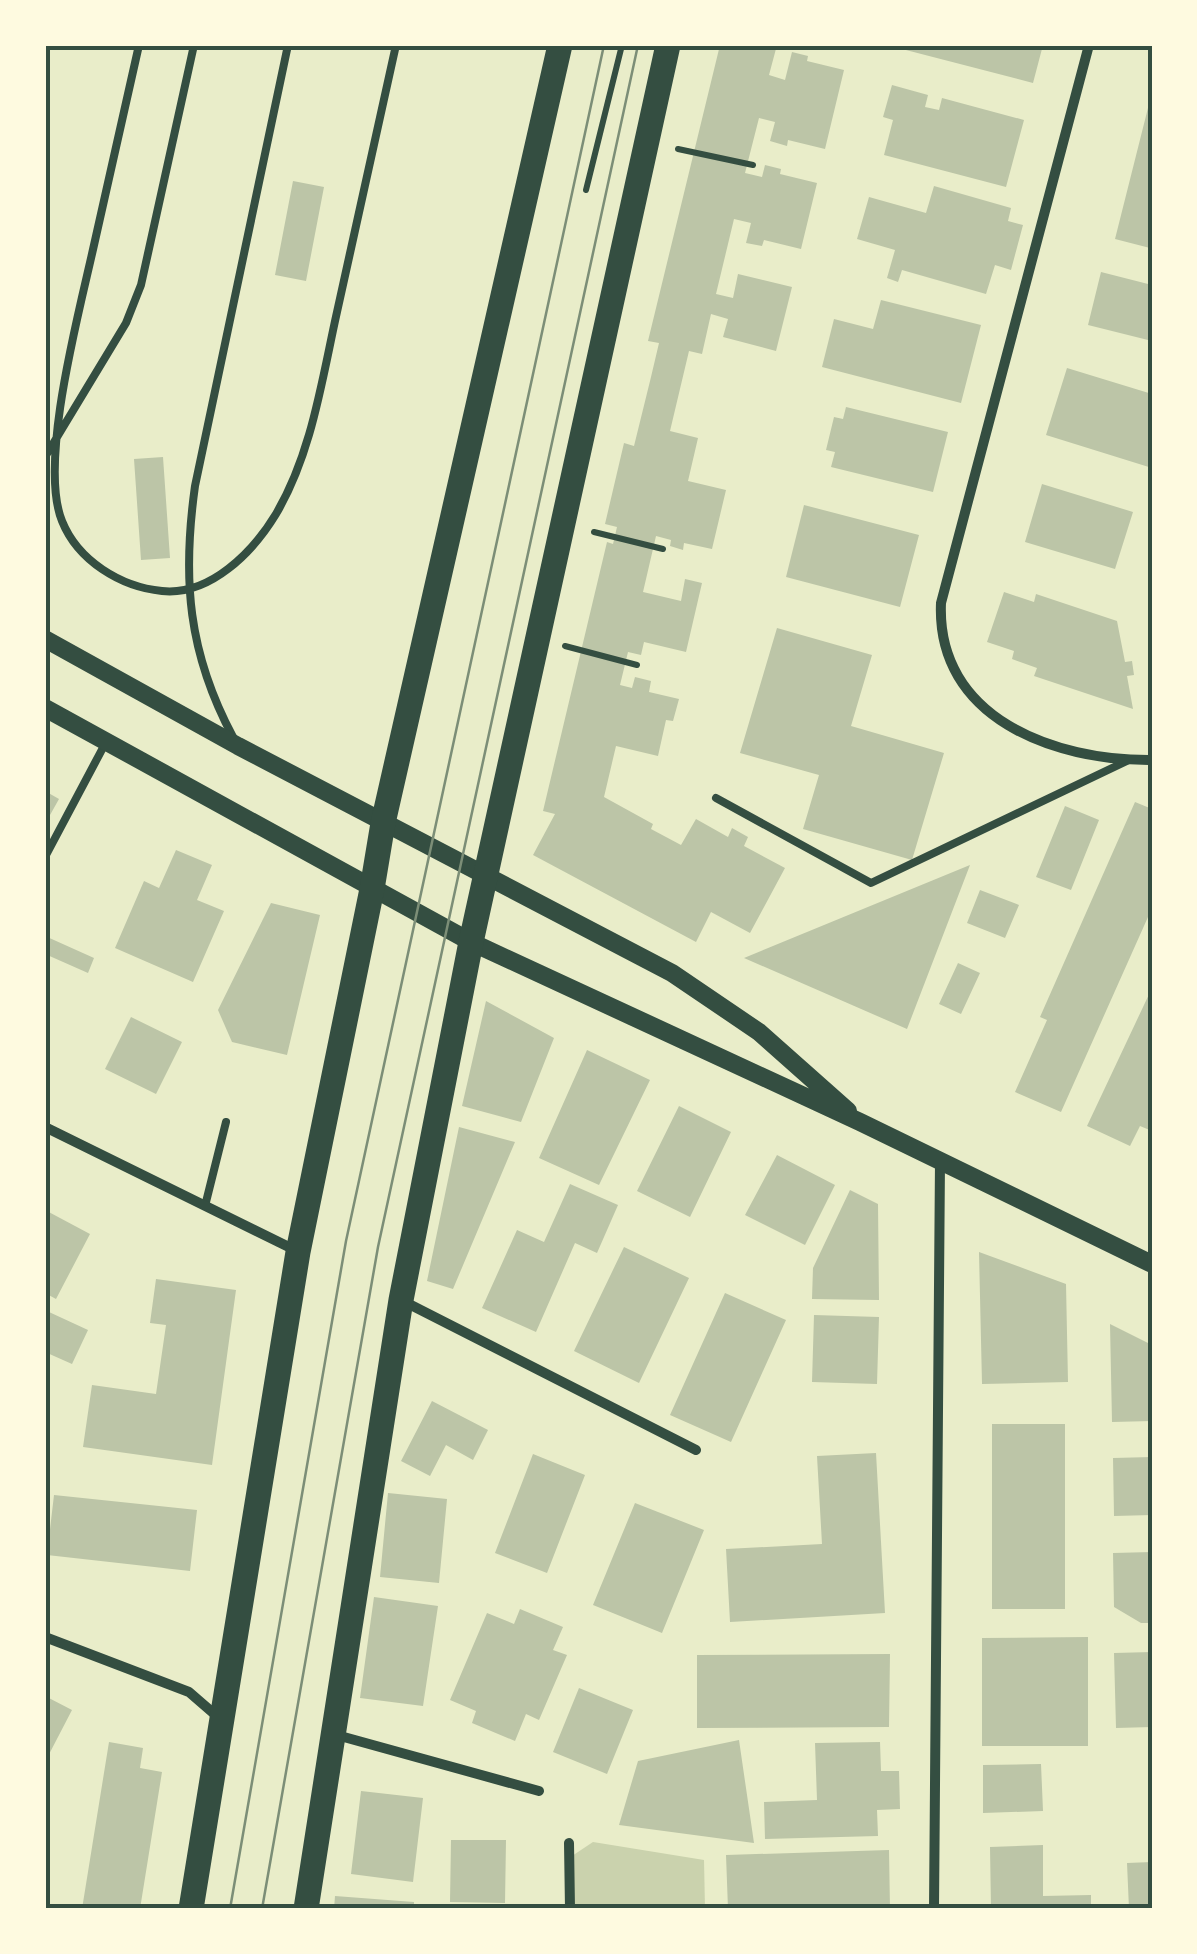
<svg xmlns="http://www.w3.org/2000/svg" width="1197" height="1954" font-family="'Work Sans',sans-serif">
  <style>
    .green { fill: #cad2ad }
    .building { fill: #bcc5a7 }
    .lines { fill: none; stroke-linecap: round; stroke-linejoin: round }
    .path { stroke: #344e41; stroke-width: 6 }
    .service { stroke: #344e41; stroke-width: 8 }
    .minor { stroke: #344e41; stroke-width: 10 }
    .tertiary { stroke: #344e41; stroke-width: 18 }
    .primary { stroke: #344e41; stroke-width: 25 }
    .tram { stroke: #7c8e77; stroke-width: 2.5 }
    .neatline { fill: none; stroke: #344e41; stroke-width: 4 }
  </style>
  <rect width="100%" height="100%" fill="#e9edc9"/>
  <path class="green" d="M 593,1842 L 704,1860 L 705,1909 L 570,1909 L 569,1858 Z"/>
  <path class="building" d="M 720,45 L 777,45 L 769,75 L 785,80 L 792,52 L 808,56 L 807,61 L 844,70 L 825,149 L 788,140 L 787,146 L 770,141 L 775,122 L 759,118 L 745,173 L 762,177 L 765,165 L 781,169 L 780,174 L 817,183 L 801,249 L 764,240 L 762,246 L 746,243 L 751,223 L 734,219 L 716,294 L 733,298 L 738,274 L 792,287 L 776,351 L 723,337 L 728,319 L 711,314 L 702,354 L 689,351 L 670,431 L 698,438 L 688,481 L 726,490 L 712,549 L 684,543 L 683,550 L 670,546 L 671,540 L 656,536 L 643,592 L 681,601 L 685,579 L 702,583 L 686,652 L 644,642 L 641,655 L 628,652 L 620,685 L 632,688 L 635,677 L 651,681 L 649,692 L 679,699 L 673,721 L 666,720 L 658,756 L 616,746 L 604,797 L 653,824 L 651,829 L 681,845 L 696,819 L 728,837 L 732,828 L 748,837 L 744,846 L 785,868 L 750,933 L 711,912 L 696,942 L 533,855 L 555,814 L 543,811 L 607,542 L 613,544 L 617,527 L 605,524 L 624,443 L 634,446 L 651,377 L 659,343 L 648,341 Z
    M 903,45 L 1043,45 L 1033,83 L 902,49 Z
    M 892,85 L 928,95 L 925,107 L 939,110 L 942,98 L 1024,120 L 1006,187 L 884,155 L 893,120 L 883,117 Z
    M 1151,96 L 1152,241 L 1150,248 L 1115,239 Z
    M 293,181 L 324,187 L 306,281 L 275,275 Z
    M 934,186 L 1011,208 L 1008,221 L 1023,225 L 1011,270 L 995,265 L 986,294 L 902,270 L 898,282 L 887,278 L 895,250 L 857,239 L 869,197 L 926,213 Z
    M 1101,272 L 1152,285 L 1152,341 L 1088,325 Z
    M 881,300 L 981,325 L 961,403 L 822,367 L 834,319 L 873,329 Z
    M 1067,368 L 1152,394 L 1152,468 L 1046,435 Z
    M 846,407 L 948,432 L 933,492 L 831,467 L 835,452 L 826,450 L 834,417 L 843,419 Z
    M 163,457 L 170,558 L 141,560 L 134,459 Z
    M 1042,484 L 1133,512 L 1115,569 L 1025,542 Z
    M 804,505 L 919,535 L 900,607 L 786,577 Z
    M 1004,592 L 1034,602 L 1036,594 L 1117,621 L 1125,662 L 1132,661 L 1134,675 L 1127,676 L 1133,709 L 1034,676 L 1037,668 L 1012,659 L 1014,651 L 987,642 Z
    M 777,628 L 872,655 L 851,726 L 944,753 L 912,860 L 803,829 L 819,775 L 740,753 Z
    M 45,791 L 59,799 L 45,824 Z
    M 1135,802 L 1152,809 L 1152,908 L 1061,1112 L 1015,1092 L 1047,1020 L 1040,1017 Z
    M 1065,806 L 1099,820 L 1071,890 L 1036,877 Z
    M 176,850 L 212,865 L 197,900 L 224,911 L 193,982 L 115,948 L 144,881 L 159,888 Z
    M 970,865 L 907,1029 L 744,958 Z
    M 980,890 L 1019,905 L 1005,938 L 967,923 Z
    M 271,903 L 320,915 L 287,1055 L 232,1042 L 218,1010 Z
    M 45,936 L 94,958 L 88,973 L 45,954 Z
    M 958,963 L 980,973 L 961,1014 L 939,1004 Z
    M 1152,988 L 1152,1131 L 1140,1126 L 1130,1146 L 1087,1126 Z
    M 486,1001 L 554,1038 L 521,1122 L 462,1106 Z
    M 131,1017 L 182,1042 L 156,1094 L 105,1069 Z
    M 587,1050 L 650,1080 L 599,1185 L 539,1158 Z
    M 679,1106 L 731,1132 L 690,1217 L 637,1191 Z
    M 459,1127 L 515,1142 L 453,1289 L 427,1281 Z
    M 777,1155 L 835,1185 L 805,1245 L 745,1215 Z
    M 570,1184 L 618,1205 L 597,1253 L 575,1243 L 536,1332 L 482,1308 L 517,1230 L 544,1242 Z
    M 850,1190 L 878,1204 L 879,1300 L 812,1299 L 813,1268 Z
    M 45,1210 L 90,1234 L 56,1299 L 45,1293 Z
    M 624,1247 L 689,1278 L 639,1383 L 574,1351 Z
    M 979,1252 L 1066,1284 L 1068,1382 L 982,1384 Z
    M 156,1279 L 236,1290 L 212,1465 L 83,1447 L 92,1385 L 156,1394 L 166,1325 L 150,1323 Z
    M 725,1293 L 786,1320 L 731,1442 L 670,1415 Z
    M 49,1312 L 88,1330 L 72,1364 L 45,1352 L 45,1320 Z
    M 814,1315 L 879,1317 L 877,1384 L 812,1382 Z
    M 1110,1324 L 1152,1345 L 1152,1421 L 1112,1422 Z
    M 432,1401 L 488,1430 L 473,1460 L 446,1445 L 430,1476 L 401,1461 Z
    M 992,1424 L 1065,1424 L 1065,1609 L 992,1609 Z
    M 876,1453 L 885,1613 L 730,1622 L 726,1549 L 822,1544 L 817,1456 Z
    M 533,1454 L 585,1475 L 547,1573 L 495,1553 Z
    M 1152,1457 L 1152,1515 L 1114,1516 L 1113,1458 Z
    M 388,1493 L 447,1499 L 439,1583 L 380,1577 Z
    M 54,1495 L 197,1510 L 190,1571 L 47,1555 Z
    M 635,1503 L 704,1530 L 662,1633 L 593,1605 Z
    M 1152,1552 L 1152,1623 L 1141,1623 L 1114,1607 L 1113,1553 Z
    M 374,1597 L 438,1606 L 423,1706 L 360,1698 Z
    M 520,1609 L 563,1627 L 553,1650 L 567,1655 L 539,1720 L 526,1714 L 515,1741 L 472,1723 L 476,1711 L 450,1700 L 487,1613 L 514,1624 Z
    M 1088,1637 L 1088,1746 L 982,1746 L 982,1638 Z
    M 1152,1652 L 1152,1727 L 1116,1728 L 1114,1653 Z
    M 890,1654 L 889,1727 L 697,1728 L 697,1655 Z
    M 579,1688 L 633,1710 L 607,1774 L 553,1752 Z
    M 45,1696 L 72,1710 L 45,1762 Z
    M 739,1740 L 754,1843 L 619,1825 L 638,1761 Z
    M 109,1742 L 143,1748 L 140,1768 L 162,1772 L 140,1909 L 82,1909 Z
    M 880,1742 L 881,1771 L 899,1771 L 900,1809 L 877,1810 L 878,1836 L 765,1839 L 764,1802 L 817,1800 L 815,1743 Z
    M 1041,1764 L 1043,1811 L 983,1813 L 983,1765 Z
    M 361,1791 L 423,1798 L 413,1882 L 351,1874 Z
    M 451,1840 L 506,1840 L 505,1903 L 450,1902 Z
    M 1043,1845 L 1043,1896 L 1091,1895 L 1091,1909 L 991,1909 L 990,1847 Z
    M 889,1850 L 890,1909 L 728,1909 L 726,1855 Z
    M 1152,1862 L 1152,1909 L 1129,1909 L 1127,1863 Z
    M 335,1896 L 414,1902 L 414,1909 L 334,1909 Z"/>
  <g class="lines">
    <path class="path" d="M 678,149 L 753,165
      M 586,190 L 622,45
      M 594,532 L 663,549
      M 565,646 L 637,665"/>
    <path class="service" d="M 139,45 C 124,112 109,178 94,245 C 80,309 38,462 62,521 C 78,561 121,587 162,591 C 210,596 253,552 276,514 C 312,453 322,379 337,312 C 356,223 376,134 396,45
      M 45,457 L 126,323 L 141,285 L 194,45
      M 233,737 C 188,653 182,579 195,486 L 288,45
      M 716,798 L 871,883 L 1129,760
      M 45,857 L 106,742
      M 205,1206 L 226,1122"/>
    <path class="minor" d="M 1089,45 L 941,603 C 936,718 1054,761 1152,760
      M 45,1127 L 295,1250
      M 403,1301 L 696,1450
      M 45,1637 L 189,1692 L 219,1718
      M 333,1734 L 539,1791
      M 569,1843 L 570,1909
      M 934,1909 L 940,1161"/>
    <path class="tertiary" d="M 45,639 L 238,746 L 672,973 L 759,1032 L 848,1111
      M 45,708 L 471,942 L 860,1122 L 1152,1264"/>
    <path class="primary" d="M 191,1909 L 298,1252 L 372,889 L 383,823 L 560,45
      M 306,1909 L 401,1300 L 471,942 L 668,45"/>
    <path class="tram" d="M 230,1909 L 346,1241 L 604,45
      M 262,1909 L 378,1247 L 638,45"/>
  </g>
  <rect width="1197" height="1954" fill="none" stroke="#fefae0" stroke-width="95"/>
  <rect x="48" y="48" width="1102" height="1858" class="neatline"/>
</svg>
